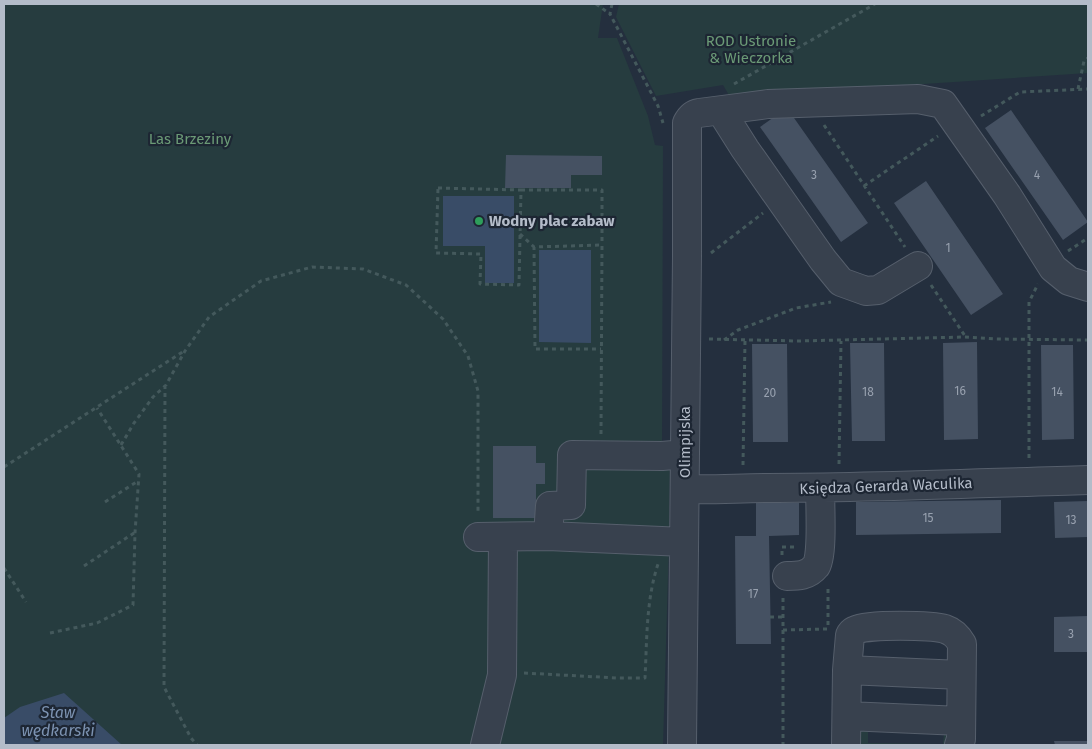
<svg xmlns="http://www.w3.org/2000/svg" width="1092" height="749" font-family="'Fira Sans',sans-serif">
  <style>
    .green { fill: #263c3f }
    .water { fill: #394c67 }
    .building { fill: #455162 }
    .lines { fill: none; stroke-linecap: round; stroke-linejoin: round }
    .minor-casing { stroke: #565f6c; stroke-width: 30 }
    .path { stroke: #44595c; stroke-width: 3; stroke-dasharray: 4 4; stroke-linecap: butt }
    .minor { stroke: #38414e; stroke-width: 28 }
    .leisure-dot { fill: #2e9e5b; stroke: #1d2633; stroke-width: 2 }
    .labels { text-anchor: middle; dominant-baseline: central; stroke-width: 4.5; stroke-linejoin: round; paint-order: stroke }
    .number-label { font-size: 12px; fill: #98a1af }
    .park-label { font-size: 15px; fill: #6b9a76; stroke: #1d2633 }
    .poi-label { font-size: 15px; font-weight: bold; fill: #b4bcc9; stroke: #1d2633; text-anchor: start }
    .street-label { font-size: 15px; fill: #b4bcc9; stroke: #1d2633 }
    .water-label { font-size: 16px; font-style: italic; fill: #7c92b1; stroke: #1d2633 }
  </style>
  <rect width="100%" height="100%" fill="#242f3e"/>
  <path class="green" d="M 4,4 L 603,4 L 598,38 L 617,38 L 648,116 L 655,145 L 663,146 L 662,455 L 670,455 L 669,542 L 663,745 L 4,745 Z
    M 619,4 L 1088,4 L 1088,73 L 730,97 L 723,85 L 656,96 L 616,17 Z
    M 860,729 L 868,731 L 868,743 L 943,744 L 944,733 L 949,730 L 947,745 L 853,745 Z"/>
  <path class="water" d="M 443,196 L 514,196 L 514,283 L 485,283 L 485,246 L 443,246 Z
    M 539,250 L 591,250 L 591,343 L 539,342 Z
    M 64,693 L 122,745 L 4,745 L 4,718 L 20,707 Z"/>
  <path class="building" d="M 787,108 L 868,223 L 841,242 L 760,127 Z
    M 1011,110 L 1088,222 L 1063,240 L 985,128 Z
    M 506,155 L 602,156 L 602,175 L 571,175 L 571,188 L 505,188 Z
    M 926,181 L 1003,294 L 971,315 L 894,203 Z
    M 977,342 L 978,439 L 944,440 L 943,343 Z
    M 850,343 L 884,343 L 885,441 L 852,441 Z
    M 752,344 L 787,344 L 788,442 L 753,442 Z
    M 1041,345 L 1073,345 L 1074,439 L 1042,440 Z
    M 493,446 L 536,446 L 536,463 L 545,463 L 545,484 L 536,484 L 536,518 L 493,518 Z
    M 1001,500 L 1001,533 L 856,535 L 856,502 Z
    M 1088,501 L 1088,537 L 1055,538 L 1054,502 Z
    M 756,503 L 799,503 L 799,535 L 769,536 L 771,644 L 736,644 L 735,536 L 756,536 Z
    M 1088,616 L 1088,652 L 1054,652 L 1054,617 Z
    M 1054,741 L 1088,741 L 1088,745 L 1055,745 Z"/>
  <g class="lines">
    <defs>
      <path id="minor" d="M 721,111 L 745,149 L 823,260 L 841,282 L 866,291 L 878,290 L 918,266
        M 685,489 C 713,490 740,488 768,488 C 875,488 982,483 1088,480
        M 548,536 L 550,506 L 571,505 L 572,455 L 662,456 L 685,454
        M 478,537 L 548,536 L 684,542
        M 787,576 C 798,576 808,576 816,566 C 823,558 820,502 820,488
        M 847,670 L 961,675
        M 847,716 L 961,721
        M 485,745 L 502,675 L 503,537
        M 682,745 L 687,256 L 687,123 C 690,117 693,114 699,113 L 768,104 L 918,99 L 943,104 L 1007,195 L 1053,268 L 1069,281 L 1088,287
        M 846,745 L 847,670 L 850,635 C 852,632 852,631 856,630 C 868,624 932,625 945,629 C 954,632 958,637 962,644 L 961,739 L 959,745"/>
    </defs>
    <use href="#minor" class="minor-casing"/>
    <path class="path" d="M 596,4 L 610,14
      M 612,4 L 610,14 L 658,106 L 663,123
      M 734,84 L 875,4
      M 1078,89 L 1084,61 L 1088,58
      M 981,116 L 1020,92 L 1088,89
      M 824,125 L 905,247
      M 864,186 L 938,136
      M 438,188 L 521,190 L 519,285 L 480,284 L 481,254 L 436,253 Z
      M 521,190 L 602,190 L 602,245
      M 520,234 L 534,247
      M 1068,251 L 1088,238
      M 711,253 L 763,213
      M 931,285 L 965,336
      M 709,339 L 798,341 L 965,337 L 995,339 L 1088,340
      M 724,340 L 738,330 L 796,308 L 831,302
      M 165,385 L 164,687 L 191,738 L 197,745
      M 601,434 L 602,245 L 534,247 L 535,349 L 601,349
      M 121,445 L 134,423 L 153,397 L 166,385 L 185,351 L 209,317 L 261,281 L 312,267 L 363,269 L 406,285 L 443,319 L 468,356 L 478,391 L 478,514
      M 1029,458 L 1029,302 L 1038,284
      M 839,464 L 841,341
      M 743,465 L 745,340
      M 4,467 L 184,351
      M 105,502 L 138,481
      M 782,555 L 782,547 L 798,547
      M 84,566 L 134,533
      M 4,568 L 26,602
      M 783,598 L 783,745
      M 770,617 L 783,617
      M 828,625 L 828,588
      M 783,630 L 827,629
      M 50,633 L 97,623 L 133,605 L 135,533 L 139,474 L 97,408
      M 524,673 L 617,678 L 645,678 C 647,640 646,600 658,564"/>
    <use href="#minor" class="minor"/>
  </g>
  <circle class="leisure-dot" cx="479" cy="221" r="5"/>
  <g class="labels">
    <g class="number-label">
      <text x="814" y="175">3</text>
      <text x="1037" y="175">4</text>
      <text x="948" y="248">1</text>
      <text x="960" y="391">16</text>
      <text x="868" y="392">18</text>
      <text x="1057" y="392">14</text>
      <text x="770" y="393">20</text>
      <text x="928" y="518">15</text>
      <text x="1071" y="520">13</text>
      <text x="753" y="594">17</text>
      <text x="1071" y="634">3</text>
    </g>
    <g class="park-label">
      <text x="751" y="41">ROD Ustronie<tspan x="751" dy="17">&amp; Wieczorka</tspan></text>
      <text x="190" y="139">Las Brzeziny</text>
    </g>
    <g class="poi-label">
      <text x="489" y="221">Wodny plac zabaw</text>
    </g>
    <g class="street-label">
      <text transform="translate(685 442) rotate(-90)">Olimpijska</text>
      <text transform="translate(886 486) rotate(-2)">Księdza Gerarda Waculika</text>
    </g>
    <g class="water-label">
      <text x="58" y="712">Staw<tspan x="58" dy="18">wędkarski</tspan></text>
    </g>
  </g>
  <rect width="1092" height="749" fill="none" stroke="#b4bcc9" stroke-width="10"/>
</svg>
